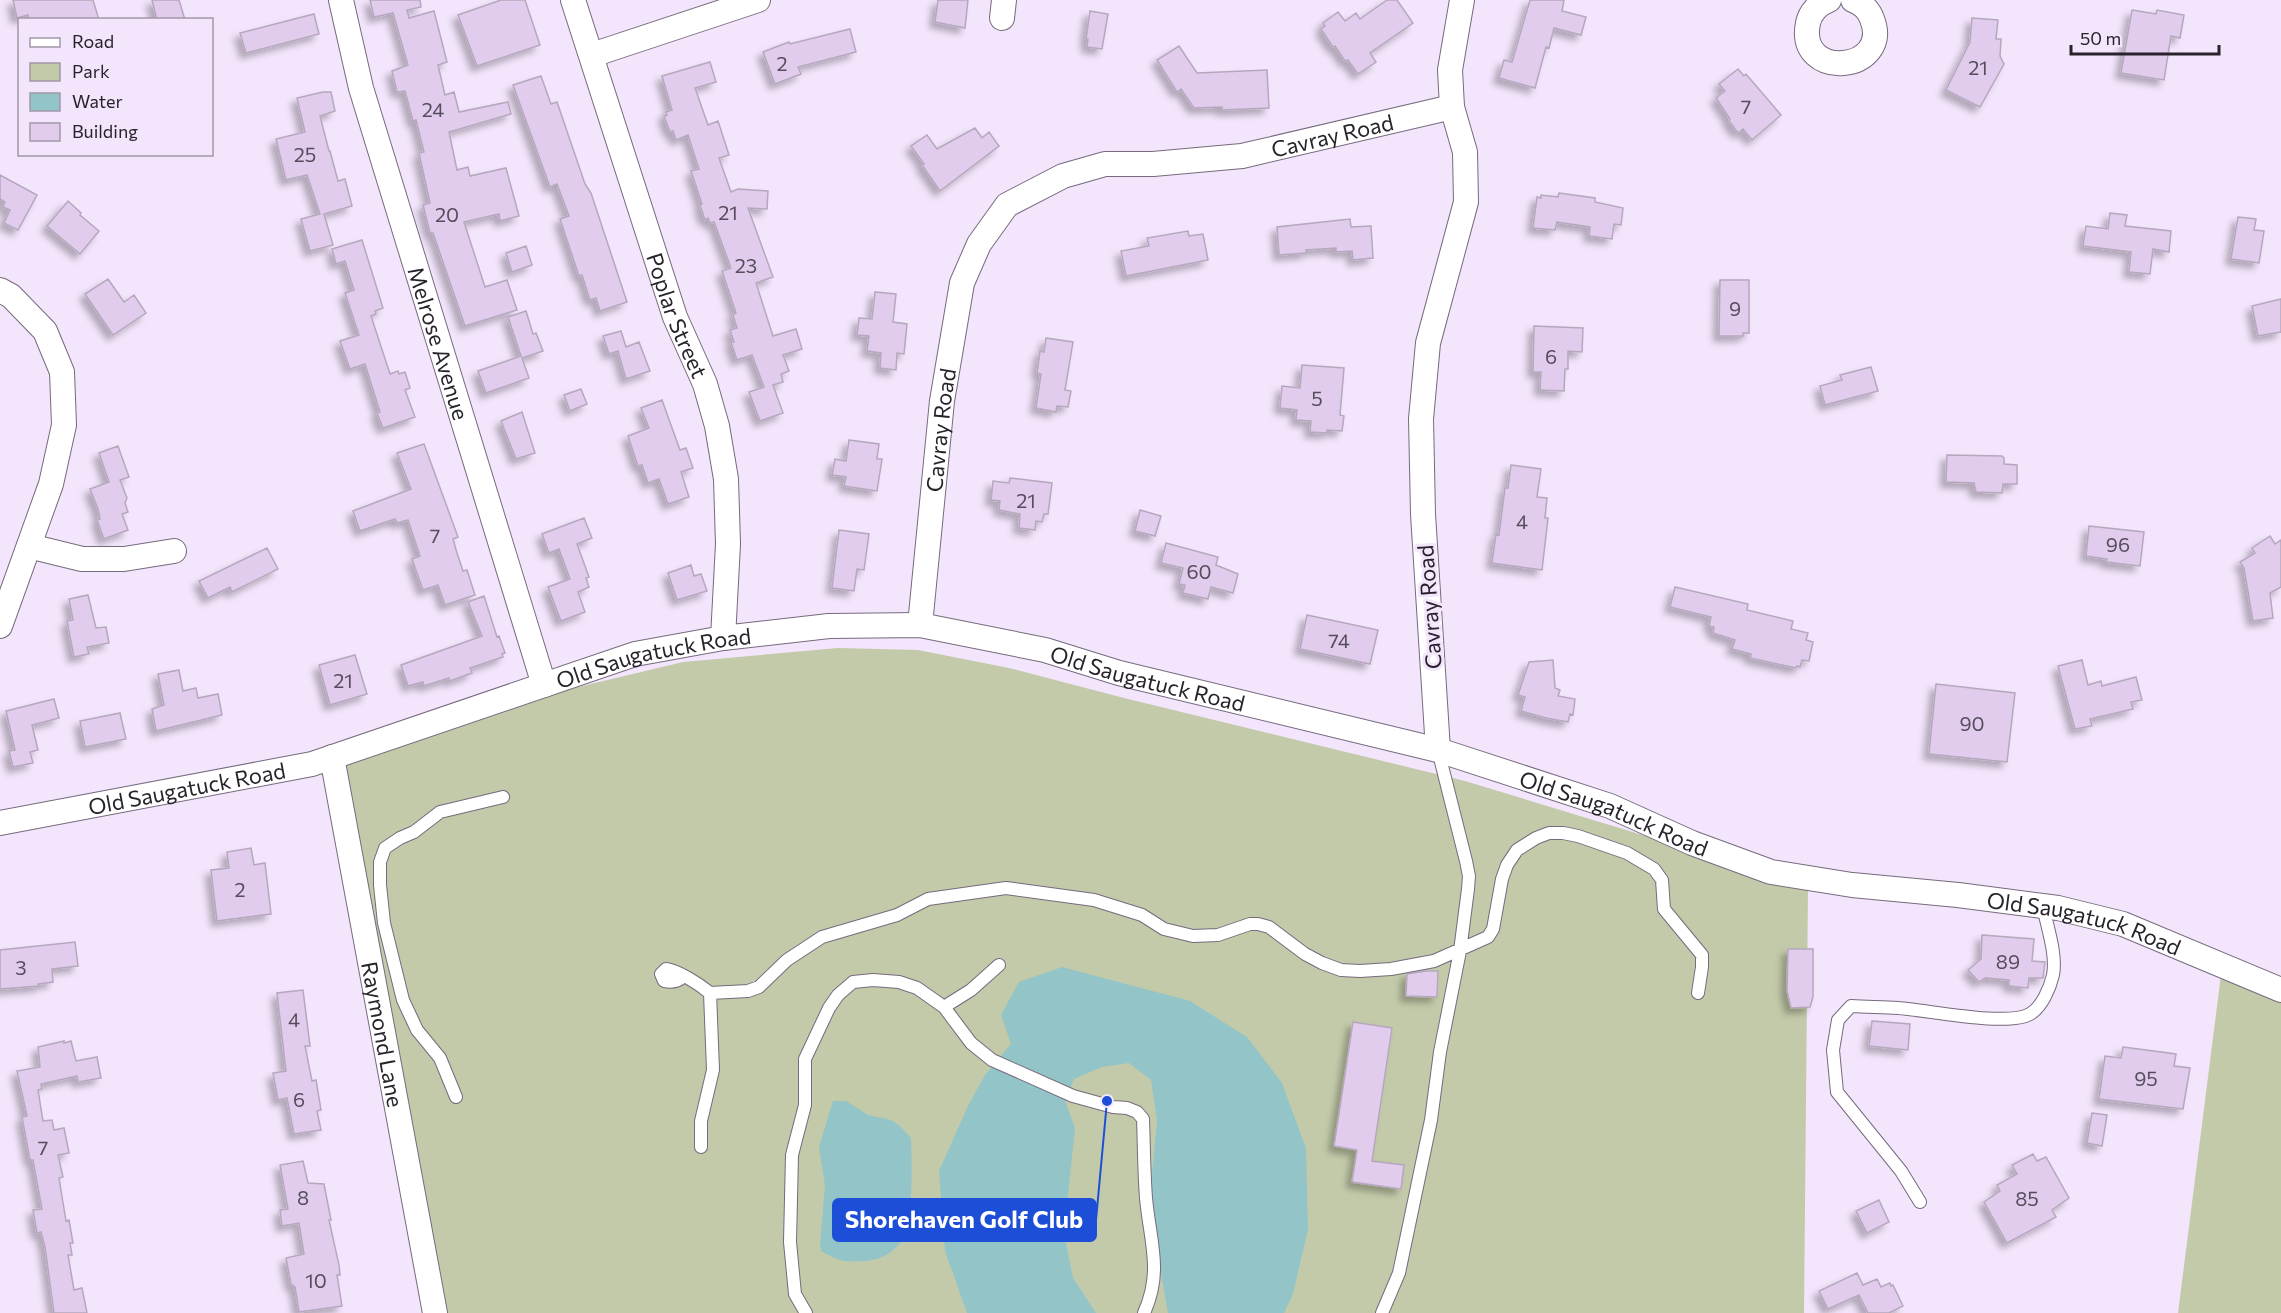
<svg xmlns="http://www.w3.org/2000/svg" width="2281" height="1313" font-family="Commissioner,sans-serif">
  <style>
    .green { fill: #c3caa9 }
    .water { fill: #93c4c8 }
    .building { fill: #e1ccee; stroke: #b5a8bd; stroke-width: 1.5; filter: url(#shadow) }
    .lines { fill: none; stroke-linecap: round; stroke-linejoin: round }
    .lane-casing { stroke: #766a7d; stroke-width: 14 }
    .street-casing { stroke: #766a7d; stroke-width: 26 }
    .lane { stroke: #fff; stroke-width: 12 }
    .street { stroke: #fff; stroke-width: 24 }
    .labels { text-anchor: middle; dominant-baseline: central; stroke-width: 6; stroke-linejoin: round; paint-order: stroke }
    .number-label { font-size: 20px; fill: #564d5c }
    .street-label { font-size: 22px; fill: #28232b; stroke: #f3e5fc }
    .leader { fill: none; stroke: #1d4ed8; stroke-width: 2 }
    .callout-dot { fill: #1d4ed8; stroke: #f3e5fc; stroke-width: 2 }
    .callout { fill: #1d4ed8; stroke: #1d4ed8; stroke-width: 2 }
    .callout-label { font-size: 24px; text-anchor: middle; font-weight: bold; fill: #fff }
  </style>
  <defs>
    <filter id="shadow"><feDropShadow dx="-5.5" dy="5.5" stdDeviation="3" flood-color="#0004"/></filter>
  </defs>
  <rect width="100%" height="100%" fill="#f3e5fc"/>
  <path class="green" d="M 838,648 L 918,650 L 1009,668 L 1124,698 L 1465,781 L 1649,837 L 1750,877 L 1808,888 L 1804,1313 L 446,1313 L 345,764 L 553,693 L 683,662 Z
    M 2221,975 L 2281,1000 L 2281,1313 L 2178,1313 Z"/>
  <path class="water" d="M 1062,967 L 1190,1001 L 1247,1037 L 1282,1083 L 1306,1148 L 1308,1229 L 1293,1294 L 1284,1313 L 1168,1313 L 1149,1207 L 1157,1120 L 1151,1080 L 1129,1063 L 1102,1067 L 1074,1079 L 1065,1101 L 1075,1128 L 1064,1233 L 1073,1278 L 1096,1313 L 967,1313 L 945,1251 L 939,1171 L 968,1106 L 985,1075 L 1011,1044 L 1001,1015 L 1019,982 Z
    M 833,1101 L 846,1101 L 868,1115 L 891,1120 L 899,1125 L 911,1138 C 912,1158 913,1219 905,1235 C 897,1251 882,1260 865,1261 C 842,1262 841,1262 821,1251 L 820,1243 L 825,1186 L 819,1147 Z"/>
  <path class="building" d="M 13,0 L 93,0 L 99,20 L 29,20 L 28,15 L 17,18 Z
    M 152,0 L 179,0 L 185,20 L 157,20 Z
    M 370,0 L 420,0 L 421,7 L 407,10 L 409,18 L 434,11 L 447,62 L 438,65 L 445,95 L 454,92 L 459,112 L 508,102 L 511,114 L 449,132 L 457,170 L 468,167 L 470,176 L 506,168 L 519,216 L 500,221 L 499,214 L 464,222 L 485,287 L 507,280 L 517,310 L 465,326 L 433,233 L 430,233 L 423,205 L 430,203 L 419,153 L 424,152 L 416,120 L 413,121 L 405,91 L 397,92 L 392,71 L 408,65 L 393,13 L 374,17 Z
    M 501,0 L 525,0 L 540,45 L 477,66 L 458,15 Z
    M 938,0 L 968,0 L 965,28 L 935,22 Z
    M 1387,0 L 1397,0 L 1413,23 L 1370,53 L 1376,62 L 1358,74 L 1348,60 L 1345,61 L 1335,46 L 1333,47 L 1321,29 L 1325,26 L 1323,23 L 1338,12 L 1345,21 L 1356,13 L 1360,19 Z
    M 1530,0 L 1564,0 L 1562,11 L 1586,17 L 1581,35 L 1554,28 L 1549,48 L 1546,47 L 1535,88 L 1499,78 L 1504,60 L 1512,62 Z
    M 2132,10 L 2156,14 L 2157,10 L 2184,15 L 2180,38 L 2171,36 L 2164,80 L 2121,73 Z
    M 1090,11 L 1108,14 L 1102,49 L 1087,47 L 1088,39 L 1086,39 Z
    M 314,14 L 319,34 L 246,53 L 240,33 Z
    M 1972,18 L 1998,20 L 1996,39 L 2001,39 L 2000,56 L 2004,64 L 1980,107 L 1946,90 L 1970,42 Z
    M 850,29 L 856,52 L 798,67 L 801,74 L 775,84 L 763,52 L 789,42 L 790,44 Z
    M 1179,46 L 1197,73 L 1267,70 L 1269,108 L 1222,110 L 1222,107 L 1194,108 L 1181,89 L 1177,92 L 1157,60 Z
    M 710,62 L 716,82 L 695,88 L 708,125 L 718,121 L 729,155 L 719,158 L 731,192 L 738,189 L 768,191 L 767,209 L 748,208 L 773,277 L 756,283 L 773,336 L 796,329 L 802,349 L 783,355 L 789,371 L 781,374 L 783,382 L 773,385 L 783,413 L 760,421 L 749,392 L 764,387 L 752,355 L 737,360 L 731,342 L 734,342 L 730,330 L 737,328 L 733,315 L 736,313 L 722,271 L 731,268 L 714,222 L 710,223 L 708,218 L 705,220 L 700,205 L 702,204 L 691,171 L 699,169 L 688,135 L 676,140 L 673,131 L 670,132 L 664,116 L 667,115 L 666,112 L 672,110 L 662,76 Z
    M 1738,69 L 1744,76 L 1746,74 L 1781,115 L 1752,140 L 1743,129 L 1738,133 L 1729,121 L 1730,119 L 1716,98 L 1725,91 L 1719,84 Z
    M 541,76 L 551,104 L 557,102 L 585,184 L 591,193 L 627,302 L 600,311 L 596,298 L 590,300 L 582,275 L 579,276 L 560,219 L 569,216 L 557,184 L 550,187 L 513,85 Z
    M 323,92 L 331,92 L 335,111 L 320,116 L 329,151 L 330,151 L 338,181 L 345,179 L 352,206 L 324,214 L 333,245 L 310,251 L 301,219 L 320,214 L 307,175 L 286,180 L 276,139 L 305,132 L 297,98 Z
    M 975,128 L 982,138 L 989,132 L 999,146 L 940,191 L 922,165 L 924,164 L 911,146 L 927,135 L 937,149 Z
    M 0,175 L 37,195 L 18,230 L 4,223 L 10,210 L 3,207 L 5,202 L 0,199 Z
    M 1559,193 L 1595,198 L 1595,202 L 1623,208 L 1621,225 L 1614,224 L 1612,239 L 1589,236 L 1590,227 L 1557,222 L 1555,230 L 1533,228 L 1537,197 L 1541,198 L 1541,195 L 1558,197 Z
    M 68,201 L 81,213 L 80,215 L 99,231 L 80,254 L 47,226 Z
    M 2110,213 L 2127,215 L 2125,226 L 2171,231 L 2169,252 L 2153,249 L 2150,274 L 2129,272 L 2131,252 L 2083,246 L 2086,226 L 2108,229 Z
    M 2238,217 L 2256,219 L 2254,230 L 2264,231 L 2259,263 L 2231,259 Z
    M 1350,219 L 1351,227 L 1371,226 L 1373,258 L 1353,260 L 1352,251 L 1336,252 L 1336,248 L 1306,250 L 1306,253 L 1279,255 L 1277,227 Z
    M 1188,231 L 1189,236 L 1203,234 L 1208,260 L 1126,276 L 1121,251 L 1149,246 L 1147,238 Z
    M 362,240 L 383,308 L 375,311 L 376,314 L 371,316 L 390,374 L 398,371 L 399,374 L 405,372 L 410,388 L 405,390 L 415,417 L 383,428 L 377,413 L 380,412 L 365,364 L 350,369 L 340,341 L 359,335 L 345,293 L 354,290 L 345,261 L 336,264 L 332,249 Z
    M 526,246 L 532,265 L 512,272 L 506,253 Z
    M 108,279 L 124,302 L 134,295 L 146,313 L 113,335 L 85,294 Z
    M 1720,280 L 1749,280 L 1749,333 L 1743,333 L 1743,336 L 1719,336 Z
    M 875,292 L 896,294 L 893,322 L 907,324 L 904,354 L 897,353 L 896,370 L 880,368 L 881,353 L 867,351 L 869,336 L 857,335 L 859,318 L 872,319 Z
    M 2281,299 L 2281,332 L 2258,336 L 2252,306 Z
    M 526,311 L 533,334 L 536,333 L 543,351 L 522,358 L 529,378 L 486,393 L 478,371 L 521,356 L 508,317 Z
    M 1534,326 L 1583,328 L 1582,352 L 1568,351 L 1568,369 L 1565,369 L 1564,391 L 1540,390 L 1541,372 L 1533,372 Z
    M 621,331 L 626,347 L 639,342 L 650,371 L 626,379 L 618,351 L 609,354 L 603,336 Z
    M 1046,338 L 1073,342 L 1065,390 L 1071,391 L 1068,407 L 1057,406 L 1056,412 L 1036,408 L 1041,374 L 1037,373 L 1040,351 L 1044,352 Z
    M 1302,365 L 1344,368 L 1340,415 L 1344,416 L 1342,431 L 1327,430 L 1327,433 L 1310,432 L 1311,421 L 1296,420 L 1297,410 L 1280,408 L 1282,386 L 1300,388 Z
    M 1871,367 L 1878,391 L 1825,405 L 1820,386 L 1842,380 L 1840,375 Z
    M 581,389 L 587,404 L 570,411 L 564,395 Z
    M 662,400 L 680,450 L 686,448 L 693,468 L 681,472 L 689,497 L 668,504 L 659,479 L 648,483 L 642,465 L 638,466 L 628,436 L 649,428 L 641,408 Z
    M 522,412 L 535,453 L 516,459 L 501,421 Z
    M 849,440 L 879,444 L 877,459 L 882,459 L 877,491 L 844,486 L 846,477 L 832,475 L 835,459 L 846,461 Z
    M 424,444 L 458,537 L 453,539 L 457,553 L 463,571 L 467,570 L 475,595 L 445,605 L 438,585 L 423,590 L 412,559 L 420,556 L 408,520 L 397,523 L 395,519 L 360,531 L 353,511 L 411,489 L 397,453 Z
    M 118,446 L 129,477 L 120,480 L 127,498 L 125,503 L 128,512 L 122,514 L 128,530 L 104,539 L 97,520 L 100,519 L 98,509 L 90,489 L 109,482 L 99,453 Z
    M 1947,455 L 2002,456 L 2004,458 L 2004,464 L 2017,465 L 2017,484 L 2003,484 L 2002,493 L 1976,492 L 1974,483 L 1946,482 Z
    M 1511,465 L 1541,469 L 1537,497 L 1547,498 L 1545,518 L 1548,518 L 1542,570 L 1492,563 L 1496,534 L 1499,535 L 1505,488 L 1508,488 Z
    M 1010,478 L 1052,483 L 1048,514 L 1044,514 L 1042,522 L 1036,521 L 1035,530 L 1019,528 L 1020,514 L 999,510 L 1000,501 L 991,500 L 993,481 L 1009,483 Z
    M 1140,510 L 1161,516 L 1155,536 L 1135,531 Z
    M 584,518 L 592,538 L 577,544 L 589,577 L 586,578 L 589,587 L 578,592 L 585,612 L 561,621 L 548,587 L 570,579 L 559,549 L 549,553 L 542,534 Z
    M 2089,526 L 2144,532 L 2140,566 L 2106,562 L 2107,559 L 2086,556 Z
    M 839,530 L 869,534 L 864,570 L 857,569 L 854,591 L 832,588 Z
    M 2270,536 L 2275,544 L 2281,540 L 2281,587 L 2270,593 L 2273,618 L 2253,621 L 2244,568 L 2240,562 L 2255,553 L 2252,548 Z
    M 1166,543 L 1218,557 L 1216,565 L 1238,574 L 1233,593 L 1211,587 L 1208,599 L 1183,593 L 1185,585 L 1179,584 L 1183,568 L 1161,563 Z
    M 267,548 L 278,569 L 232,592 L 230,587 L 208,598 L 199,581 Z
    M 691,565 L 694,576 L 701,574 L 707,591 L 677,600 L 668,573 Z
    M 1675,587 L 1748,604 L 1747,610 L 1793,621 L 1791,629 L 1808,633 L 1806,640 L 1813,642 L 1809,661 L 1802,660 L 1800,667 L 1797,666 L 1796,668 L 1750,658 L 1751,654 L 1732,649 L 1735,640 L 1713,633 L 1714,627 L 1709,626 L 1711,617 L 1670,607 Z
    M 88,595 L 96,628 L 106,627 L 109,643 L 87,647 L 89,654 L 74,657 L 67,621 L 73,620 L 69,599 Z
    M 484,596 L 497,637 L 499,636 L 505,653 L 502,654 L 503,657 L 470,668 L 472,673 L 450,681 L 449,678 L 424,686 L 423,682 L 408,686 L 401,665 L 482,636 L 468,602 Z
    M 1307,615 L 1378,630 L 1370,664 L 1300,649 Z
    M 355,655 L 367,694 L 330,705 L 319,665 Z
    M 1553,660 L 1555,688 L 1560,690 L 1558,696 L 1575,699 L 1573,715 L 1570,714 L 1568,722 L 1546,718 L 1521,711 L 1525,697 L 1518,695 L 1529,662 Z
    M 2082,660 L 2088,685 L 2101,681 L 2102,686 L 2136,677 L 2142,700 L 2131,702 L 2133,709 L 2090,719 L 2092,726 L 2075,729 L 2058,666 Z
    M 179,670 L 183,691 L 196,688 L 198,698 L 218,694 L 222,715 L 156,731 L 152,709 L 164,705 L 158,674 Z
    M 1936,684 L 2015,693 L 2007,762 L 1929,754 Z
    M 54,699 L 59,718 L 32,725 L 38,750 L 30,752 L 33,763 L 13,767 L 9,751 L 15,750 L 6,711 Z
    M 120,713 L 126,739 L 85,747 L 80,721 Z
    M 251,848 L 254,865 L 265,863 L 271,914 L 217,921 L 211,870 L 229,868 L 227,852 Z
    M 1982,935 L 2034,939 L 2032,961 L 2045,962 L 2043,978 L 2029,978 L 2028,988 L 2009,986 L 2009,980 L 1985,978 L 1979,982 L 1968,970 L 1981,959 Z
    M 75,942 L 78,966 L 52,969 L 53,982 L 38,984 L 39,986 L 0,989 L 0,950 Z
    M 1788,949 L 1813,949 L 1813,997 L 1810,1007 L 1791,1008 L 1787,991 Z
    M 1426,971 L 1438,971 L 1437,997 L 1406,996 L 1407,974 Z
    M 303,990 L 310,1046 L 305,1046 L 312,1081 L 316,1080 L 321,1110 L 317,1111 L 321,1130 L 294,1134 L 287,1098 L 278,1100 L 273,1073 L 286,1071 L 277,993 Z
    M 1872,1021 L 1910,1024 L 1908,1050 L 1869,1046 Z
    M 1353,1022 L 1392,1028 L 1372,1161 L 1404,1165 L 1401,1189 L 1352,1182 L 1357,1150 L 1334,1146 Z
    M 64,1041 L 64,1043 L 71,1041 L 76,1061 L 97,1057 L 101,1078 L 78,1082 L 77,1076 L 41,1084 L 42,1089 L 38,1090 L 43,1121 L 52,1120 L 54,1130 L 64,1128 L 69,1153 L 58,1155 L 63,1177 L 59,1178 L 66,1221 L 69,1220 L 73,1243 L 70,1243 L 72,1255 L 68,1255 L 74,1290 L 82,1288 L 87,1313 L 54,1313 L 45,1247 L 41,1232 L 37,1233 L 33,1210 L 42,1209 L 33,1160 L 30,1160 L 22,1117 L 27,1116 L 17,1071 L 40,1067 L 38,1047 Z
    M 2123,1047 L 2176,1054 L 2174,1066 L 2190,1068 L 2183,1109 L 2099,1099 L 2105,1056 L 2121,1058 Z
    M 2092,1113 L 2107,1115 L 2102,1146 L 2087,1143 Z
    M 2033,1154 L 2037,1161 L 2046,1157 L 2069,1198 L 2052,1210 L 2056,1217 L 2007,1243 L 1984,1202 L 2000,1191 L 1997,1185 L 2017,1174 L 2012,1165 Z
    M 303,1161 L 308,1183 L 324,1184 L 331,1220 L 329,1220 L 339,1265 L 340,1275 L 337,1275 L 342,1306 L 299,1312 L 295,1287 L 291,1284 L 286,1258 L 304,1254 L 299,1223 L 282,1226 L 280,1210 L 288,1209 L 280,1165 Z
    M 1879,1200 L 1889,1222 L 1867,1233 L 1856,1211 Z
    M 1857,1273 L 1863,1285 L 1877,1279 L 1881,1287 L 1890,1283 L 1891,1286 L 1893,1285 L 1903,1306 L 1889,1313 L 1868,1313 L 1859,1295 L 1828,1309 L 1819,1291 Z"/>
  <g class="lines">
    <defs>
      <path id="lane" d="M 683,977 C 677,982 672,983 664,981 L 661,974 L 666,969 C 679,971 699,984 710,993 L 713,1070 L 701,1121 L 701,1147
        M 710,993 L 748,991 L 759,987 L 787,960 L 822,937 L 897,915 L 928,899 L 1006,888 L 1094,900 L 1142,915 L 1164,929 L 1193,936 L 1218,935 L 1250,924 L 1258,924 L 1269,927 L 1305,954 L 1322,963 L 1341,970 L 1360,971 L 1391,969 L 1434,961 L 1488,937 L 1493,929 L 1502,879 L 1507,865 L 1517,850 L 1536,838 L 1549,833 L 1563,833 L 1578,836 L 1627,853 L 1654,869 L 1662,880 L 1664,909 L 1702,955 L 1702,967 L 1698,993
        M 944,1007 L 971,1043 L 992,1060 L 1073,1096 L 1113,1107 L 1127,1108 L 1137,1112 L 1143,1119 C 1144,1145 1144,1172 1146,1198 C 1150,1242 1163,1271 1144,1313
        M 456,1097 L 440,1058 L 417,1030 L 403,1000 L 384,923 L 380,885 L 380,862 L 385,848 L 400,838 L 414,832 L 440,812 L 503,797
        M 1920,1202 L 1901,1171 L 1837,1092 L 1833,1050 L 1838,1020 L 1851,1006 C 1867,1007 1882,1007 1898,1008 C 1927,1010 2008,1027 2030,1014 C 2042,1007 2050,988 2053,975 C 2057,954 2047,927 2043,906
        M 806,1313 L 795,1294 L 790,1242 L 792,1155 L 805,1105 L 805,1059 L 829,1008 L 838,995 L 853,982 L 873,980 L 899,982 L 917,988 L 944,1007 L 971,990 L 999,965
        M 1382,1313 L 1399,1273 L 1431,1120 L 1440,1052 L 1460,951 L 1468,889 L 1469,876 L 1466,861 L 1438,750"/>
      <g id="street">
        <path id="s1" d="M 341,0 L 361,88 L 544,685"/>
        <path id="s2" d="M 573,0 L 675,317 L 705,384 L 717,426 L 726,479 L 728,544 L 723,638"/>
        <path d="M 1829,0 C 1818,4 1810,13 1808,23 C 1796,82 1893,72 1872,19 C 1869,10 1861,3 1853,0"/>
        <path d="M 1002,18 L 1004,0"/>
        <path d="M 592,55 L 758,0"/>
        <path d="M 0,290 L 11,296 L 45,331 L 62,372 L 64,425 L 51,484 L 0,626"/>
        <path d="M 29,546 L 82,559 L 124,559 L 174,551"/>
        <path id="s3" d="M 920,625 L 942,401 L 962,283 L 979,244 L 1007,205 L 1063,176 L 1105,164 L 1153,164 L 1242,156 L 1452,107"/>
        <path d="M 1438,750 L 1423,514 L 1421,419 L 1428,343 L 1466,202 L 1465,152 L 1452,107 L 1450,70 L 1462,0"/>
        <path id="s4" d="M 332,757 L 435,1313"/>
        <path id="s5" d="M 0,823 L 312,764 L 635,654 L 723,638 L 829,626 L 920,625 L 1045,650 L 1119,673 L 1438,750 L 1610,806 L 1692,843 L 1771,872 L 1852,885 L 1958,895 L 2058,908 L 2123,924 L 2281,990"/>
      </g>
    </defs>
    <use href="#lane" class="lane-casing"/>
    <use href="#street" class="street-casing"/>
    <use href="#lane" class="lane"/>
    <use href="#street" class="street"/>
  </g>
  <g class="labels">
    <g class="number-label">
      <text x="782" y="63">2</text>
      <text x="1978" y="67">21</text>
      <text x="1746" y="106">7</text>
      <text x="433" y="109">24</text>
      <text x="305" y="154">25</text>
      <text x="728" y="212">21</text>
      <text x="447" y="214">20</text>
      <text x="746" y="265">23</text>
      <text x="1735" y="308">9</text>
      <text x="1551" y="356">6</text>
      <text x="1317" y="398">5</text>
      <text x="1026" y="500">21</text>
      <text x="1522" y="521">4</text>
      <text x="435" y="535">7</text>
      <text x="2118" y="544">96</text>
      <text x="1199" y="571">60</text>
      <text x="1339" y="640">74</text>
      <text x="343" y="680">21</text>
      <text x="1972" y="723">90</text>
      <text x="240" y="889">2</text>
      <text x="2008" y="961">89</text>
      <text x="21" y="967">3</text>
      <text x="294" y="1019">4</text>
      <text x="2146" y="1078">95</text>
      <text x="299" y="1099">6</text>
      <text x="43" y="1147">7</text>
      <text x="303" y="1197">8</text>
      <text x="2027" y="1198">85</text>
      <text x="316" y="1280">10</text>
    </g>
    <g class="street-label">
      <text stroke="none"><textPath href="#s3" startOffset="772">Cavray Road</textPath></text>
      <text stroke="none"><textPath href="#s2" startOffset="332">Poplar Street</textPath></text>
      <text stroke="none"><textPath href="#s1" startOffset="357">Melrose Avenue</textPath></text>
      <text stroke="none"><textPath href="#s3" startOffset="196">Cavray Road</textPath></text>
      <text transform="translate(1429 607) rotate(-94)">Cavray Road</text>
      <text stroke="none"><textPath href="#s5" startOffset="676">Old Saugatuck Road</textPath></text>
      <text stroke="none"><textPath href="#s5" startOffset="1180">Old Saugatuck Road</textPath></text>
      <text stroke="none"><textPath href="#s5" startOffset="190">Old Saugatuck Road</textPath></text>
      <text stroke="none"><textPath href="#s5" startOffset="1666">Old Saugatuck Road</textPath></text>
      <text stroke="none"><textPath href="#s5" startOffset="2152">Old Saugatuck Road</textPath></text>
      <text stroke="none"><textPath href="#s4" startOffset="282">Raymond Lane</textPath></text>
    </g>
  </g>
  <path class="leader" d="M1107 1101L1096 1220"/>
  <circle class="callout-dot" cx="1107" cy="1101" r="6"/>
  <rect class="callout" x="833" y="1199" width="263" height="42" rx="6"/>
  <g class="callout-label">
    <text x="964" y="1228">Shorehaven Golf Club</text>
  </g>
  <rect x="18" y="18" width="195" height="138" fill="#f3e5fc" stroke="#a297a8" stroke-width="1.5"/>
  <rect x="30" y="38" width="30" height="9" fill="#ffffff" stroke="#a297a8" stroke-width="1.5"/>
  <text x="72" y="48" font-size="18" fill="#28232b">Road</text>
  <rect x="30" y="63" width="30" height="18" fill="#c3caa9" stroke="#a297a8" stroke-width="1.5"/>
  <text x="72" y="78" font-size="18" fill="#28232b">Park</text>
  <rect x="30" y="93" width="30" height="18" fill="#93c4c8" stroke="#a297a8" stroke-width="1.5"/>
  <text x="72" y="108" font-size="18" fill="#28232b">Water</text>
  <rect x="30" y="123" width="30" height="18" fill="#e1ccee" stroke="#a297a8" stroke-width="1.5"/>
  <text x="72" y="138" font-size="18" fill="#28232b">Building</text>
  <path d="M2071 45v9h148v-9" fill="none" stroke="#28232b" stroke-width="3"/>
  <text x="2080" y="45" font-size="18" fill="#28232b" stroke="#f3e5fc" stroke-width="4.5" paint-order="stroke">50 m</text>
</svg>
